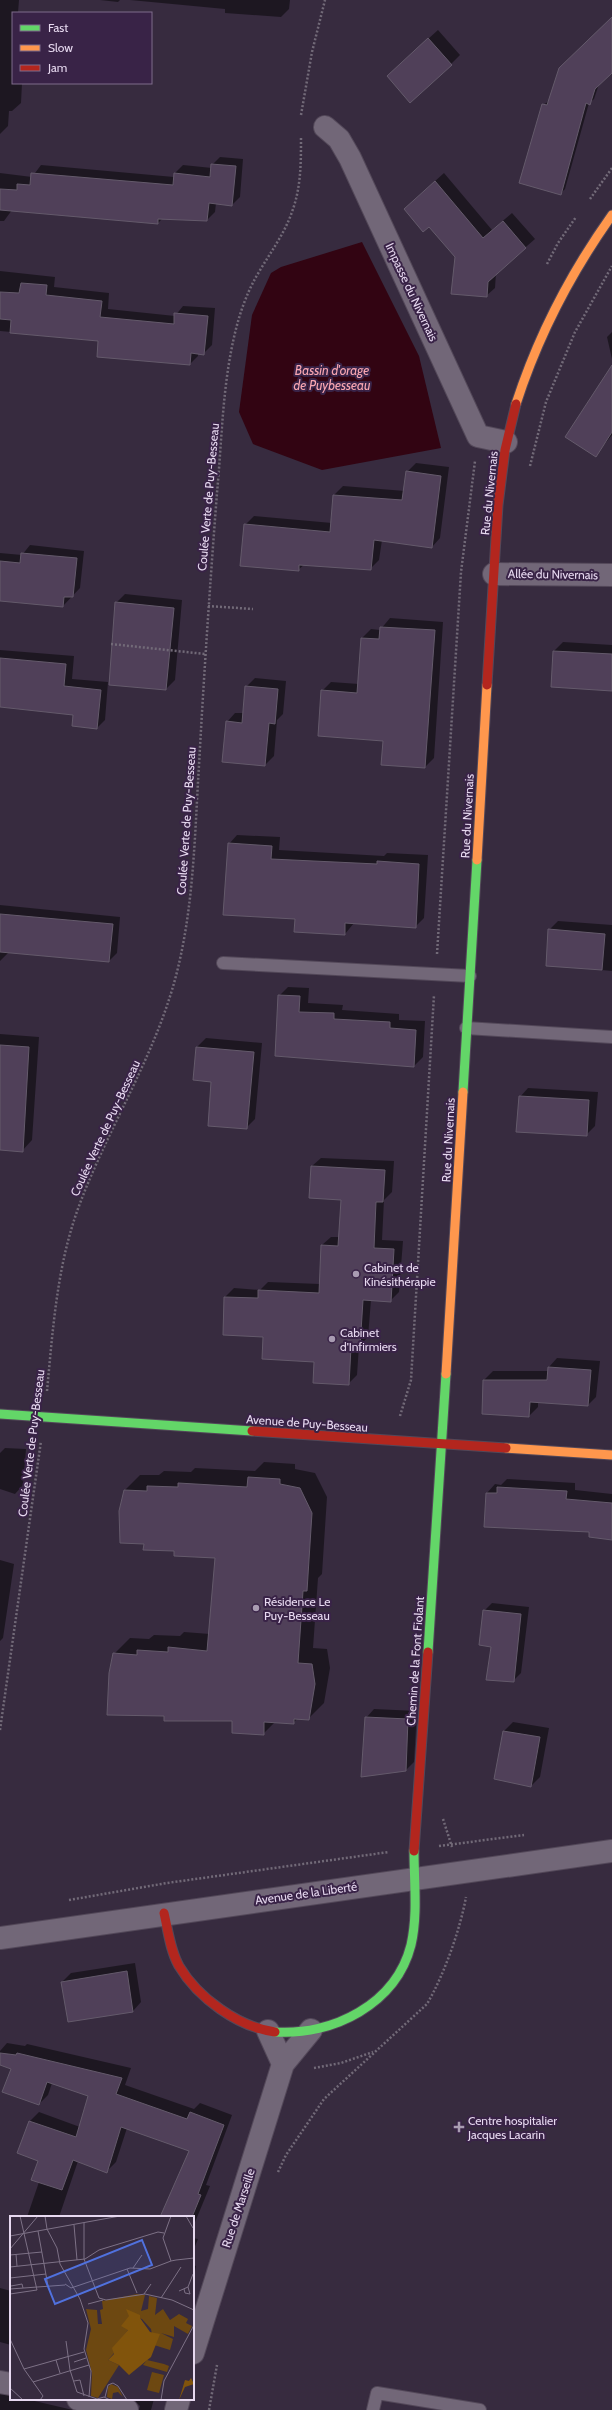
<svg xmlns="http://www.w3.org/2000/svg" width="612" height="2410" font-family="Cabin,sans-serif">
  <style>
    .water { fill: #320412 }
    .shadow { fill: #0007 }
    .building { fill: #504059; stroke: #645a6b }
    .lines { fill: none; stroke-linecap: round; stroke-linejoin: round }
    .lane-casing { stroke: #534859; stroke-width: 14 }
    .street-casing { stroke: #534859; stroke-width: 24 }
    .fast-casing { stroke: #534859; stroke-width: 11 }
    .slow-casing { stroke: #534859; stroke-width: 11 }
    .jam-casing { stroke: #534859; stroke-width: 11 }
    .path { stroke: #726a78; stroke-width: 2.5; stroke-dasharray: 2 2; stroke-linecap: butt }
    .lane { stroke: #726778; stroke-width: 12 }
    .street { stroke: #726778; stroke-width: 22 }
    .fast { stroke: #63d668; stroke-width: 9 }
    .slow { stroke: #ff974d; stroke-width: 9 }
    .jam { stroke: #b3261e; stroke-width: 9 }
    .poi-dot { fill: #a99cb2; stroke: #392347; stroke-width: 1.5 }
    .labels { text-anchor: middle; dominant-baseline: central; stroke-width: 4; stroke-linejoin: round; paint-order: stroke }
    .street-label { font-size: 12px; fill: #e7d9f0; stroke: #392347 }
    .poi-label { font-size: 12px; fill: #e7d9f0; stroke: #392347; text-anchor: start }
    .water-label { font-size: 13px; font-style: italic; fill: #f9a6b1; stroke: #392347 }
    .inset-road { fill: none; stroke: #7d7186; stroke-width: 1 }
    .view { fill: #5071de; fill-opacity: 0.15; stroke: #5071de; stroke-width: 2 }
    .inset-edge { fill: none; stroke: #e7d9f0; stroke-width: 2 }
  </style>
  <rect width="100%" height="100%" fill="#372b3f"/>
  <path class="water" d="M 362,242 L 419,356 L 441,448 L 322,470 L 253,444 L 239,412 L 252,315 L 271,273 L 281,267 Z"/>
  <path class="shadow" d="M 0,0 L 19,0 L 18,13 L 13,13 L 13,83 L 22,83 L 21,103 L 12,111 L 9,111 L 8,126 L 0,134 Z
    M 100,0 L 120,0 L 118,2 Z
    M 130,0 L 290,0 L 289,9 L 281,17 L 225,13 L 225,9 Z
    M 612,18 L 612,72 L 599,84 L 594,99 L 589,103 L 565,189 L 560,194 L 543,105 L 549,101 Z
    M 438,30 L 460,55 L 451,64 L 397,67 Z
    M 220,157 L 243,159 L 240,197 L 232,205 L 216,203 L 215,212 L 207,220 L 163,218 L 158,223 L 12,210 L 4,221 L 0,221 L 0,173 L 32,177 L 41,165 L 174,177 L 175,173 L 183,165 L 212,168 L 212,165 Z
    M 444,173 L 492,230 L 512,213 L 535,239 L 496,273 L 495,288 L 486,296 L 414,200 Z
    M 0,271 L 55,277 L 54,287 L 109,293 L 108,309 L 175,316 L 183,306 L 215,308 L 212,345 L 204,353 L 198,353 L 198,356 L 190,364 L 99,340 L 0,331 Z
    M 612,332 L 612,359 L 607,337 Z
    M 612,374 L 612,435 L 598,452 Z
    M 416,463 L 449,467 L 440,538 L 432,547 L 382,540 L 379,560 L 370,569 L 305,564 L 298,570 L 245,525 L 254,516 L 332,523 L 334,495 L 343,486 L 405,491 L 407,472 Z
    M 30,545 L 84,551 L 80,588 L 63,606 L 0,600 L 0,553 L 22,555 Z
    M 125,594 L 182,600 L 175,680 L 166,689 L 116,603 Z
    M 390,618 L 443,622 L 434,758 L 425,767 L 384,740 L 322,691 L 331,682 L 359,684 L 362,638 L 371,629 L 380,630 Z
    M 563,642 L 612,645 L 612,689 L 552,686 L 554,651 Z
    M 0,650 L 74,656 L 72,679 L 108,682 L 105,720 L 97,728 L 74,714 L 0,707 Z
    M 255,678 L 286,681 L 283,714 L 277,720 L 274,756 L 265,765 L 227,722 L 235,713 L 244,713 L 246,687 Z
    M 237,835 L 280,837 L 279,850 L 384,856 L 387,853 L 428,855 L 424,918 L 415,927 L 354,923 L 345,934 L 296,918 L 229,844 Z
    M 0,905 L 120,917 L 117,953 L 109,961 L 9,952 L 0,961 Z
    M 558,921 L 612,925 L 612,971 L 547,965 L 549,930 Z
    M 288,987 L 309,988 L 308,1003 L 343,1005 L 342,1010 L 399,1014 L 399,1020 L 425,1021 L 423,1057 L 414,1066 L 276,1056 L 279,996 Z
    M 0,1034 L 39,1037 L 32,1140 L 22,1151 L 0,1149 Z
    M 206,1038 L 262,1043 L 255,1119 L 246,1128 L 213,1081 L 197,1047 Z
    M 528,1088 L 598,1092 L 595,1126 L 586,1135 L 520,1097 Z
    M 321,1158 L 394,1161 L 392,1192 L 384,1200 L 382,1240 L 403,1241 L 399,1292 L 390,1301 L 371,1300 L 368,1337 L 359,1346 L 357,1375 L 348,1384 L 315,1361 L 264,1336 L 224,1334 L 225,1297 L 234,1288 L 260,1290 L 268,1282 L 320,1284 L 322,1245 L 331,1237 L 340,1237 L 342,1199 L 312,1166 Z
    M 557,1358 L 600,1361 L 596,1397 L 588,1405 L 538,1401 L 538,1407 L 529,1416 L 483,1413 L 484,1380 L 493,1371 L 548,1371 L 549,1367 Z
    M 5,1448 L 26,1449 L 23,1485 L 15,1494 L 0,1489 L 0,1453 Z
    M 264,1462 L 295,1464 L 295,1469 L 315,1473 L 327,1497 L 322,1574 L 318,1578 L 313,1648 L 327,1649 L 330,1668 L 324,1703 L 308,1719 L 298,1718 L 293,1723 L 275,1722 L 263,1734 L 234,1720 L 164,1715 L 114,1654 L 130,1638 L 149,1639 L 154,1635 L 180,1636 L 184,1632 L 210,1634 L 216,1557 L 145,1543 L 125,1490 L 140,1475 L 159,1475 L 164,1471 L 191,1472 L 195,1468 L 255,1471 Z
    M 507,1479 L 575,1483 L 575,1490 L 612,1494 L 612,1538 L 487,1493 L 495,1484 L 501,1485 Z
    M 0,1560 L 14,1564 L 3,1638 L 0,1641 Z
    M 492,1603 L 529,1607 L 521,1673 L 513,1681 L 484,1611 Z
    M 374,1709 L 417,1711 L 414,1762 L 406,1770 L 366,1718 Z
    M 513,1722 L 549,1728 L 540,1777 L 531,1786 L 504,1731 Z
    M 135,1963 L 141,2002 L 133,2011 L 62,1982 L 71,1973 Z
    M 7,2043 L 25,2046 L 27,2044 L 131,2068 L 125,2085 L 194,2109 L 200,2103 L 232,2115 L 206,2185 L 210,2186 L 193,2227 L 193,2217 L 155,2217 L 161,2217 L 190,2150 L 127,2128 L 116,2162 L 107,2171 L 78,2161 L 59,2217 L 27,2217 L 39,2182 L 40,2160 L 30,2121 L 39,2112 L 80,2127 L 89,2095 L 52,2083 L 48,2095 L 39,2104 L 12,2068 L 0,2064 L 0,2051 Z
    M 193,2238 L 198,2239 L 193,2251 Z
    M 193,2265 L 196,2266 L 193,2282 Z
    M 0,2288 L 11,2291 L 11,2345 L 0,2342 Z
    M 0,2393 L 11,2396 L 11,2399 L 26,2399 L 73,2410 L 0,2410 Z
    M 133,2399 L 154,2399 L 151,2410 L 139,2410 L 140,2406 Z"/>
  <path class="building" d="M 612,17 L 612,73 L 595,89 L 590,105 L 586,103 L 561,195 L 519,183 L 542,104 L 547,105 L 559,68 Z
    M 428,38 L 452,65 L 410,103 L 387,76 Z
    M 211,164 L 236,166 L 232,206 L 209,203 L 207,221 L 158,219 L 158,224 L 0,210 L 0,189 L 17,190 L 17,184 L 30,185 L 31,173 L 173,185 L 174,173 L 210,177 Z
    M 435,181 L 483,238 L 503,221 L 526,248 L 488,282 L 487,297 L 451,294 L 455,257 L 429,227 L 423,232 L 404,209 Z
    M 21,283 L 47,285 L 46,295 L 102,301 L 100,317 L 174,324 L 174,313 L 208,316 L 204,355 L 191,353 L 190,365 L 97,357 L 98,341 L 10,333 L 11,320 L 0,319 L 0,292 L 19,293 Z
    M 612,365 L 612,432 L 596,457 L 565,437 Z
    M 406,471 L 441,476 L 432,548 L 374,540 L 371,570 L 299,565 L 299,571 L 240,566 L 244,524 L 330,532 L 333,495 L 402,500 Z
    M 21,553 L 77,558 L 73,597 L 64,597 L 63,607 L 0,601 L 0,561 L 20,563 Z
    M 115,602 L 174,608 L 166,690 L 109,685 Z
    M 380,627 L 435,630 L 425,768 L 381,765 L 383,741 L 318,736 L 321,690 L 357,693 L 361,638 L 379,639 Z
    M 553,651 L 612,654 L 612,691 L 551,687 Z
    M 0,658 L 66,664 L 64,686 L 101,690 L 97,729 L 72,726 L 73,715 L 0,707 Z
    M 245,686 L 278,689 L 275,724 L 269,723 L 265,766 L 222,762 L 226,721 L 242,723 Z
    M 228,843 L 272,846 L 271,859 L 377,864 L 377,861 L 419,864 L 416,928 L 345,923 L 345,935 L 294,932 L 295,919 L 223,915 Z
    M 0,914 L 113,924 L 109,962 L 0,952 Z
    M 548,929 L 605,934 L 602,970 L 546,966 Z
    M 278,995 L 300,996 L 299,1012 L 334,1013 L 334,1019 L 390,1022 L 390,1028 L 416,1030 L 414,1067 L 275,1056 Z
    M 0,1045 L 29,1047 L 23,1152 L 0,1150 Z
    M 196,1047 L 254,1052 L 247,1129 L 208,1126 L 211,1082 L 193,1080 Z
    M 519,1096 L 589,1100 L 587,1136 L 516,1132 Z
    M 311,1166 L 385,1170 L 383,1202 L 376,1202 L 374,1248 L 394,1249 L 391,1302 L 363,1300 L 360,1347 L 351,1347 L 349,1385 L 313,1383 L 314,1362 L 262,1359 L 263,1337 L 223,1335 L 224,1297 L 258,1298 L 258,1290 L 319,1293 L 321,1245 L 338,1246 L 341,1200 L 309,1198 Z
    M 548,1367 L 591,1370 L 588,1406 L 530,1402 L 529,1417 L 482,1414 L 483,1380 L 547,1380 Z
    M 248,1477 L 280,1479 L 280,1484 L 300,1488 L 312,1513 L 307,1591 L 303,1591 L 298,1663 L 312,1664 L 315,1684 L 309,1720 L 294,1719 L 294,1724 L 264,1722 L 264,1735 L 232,1733 L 232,1721 L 164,1721 L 164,1716 L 107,1715 L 109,1673 L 113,1653 L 137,1655 L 137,1650 L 168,1652 L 168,1647 L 207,1651 L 215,1558 L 174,1556 L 174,1551 L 143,1550 L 144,1544 L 120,1543 L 119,1511 L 124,1490 L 147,1491 L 147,1486 L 178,1487 L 178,1483 L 247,1487 Z
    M 497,1487 L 567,1491 L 566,1499 L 612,1503 L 612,1540 L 589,1537 L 589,1532 L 484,1527 L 486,1493 L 497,1493 Z
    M 483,1610 L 521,1614 L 514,1682 L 486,1680 L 491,1647 L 479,1645 Z
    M 365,1717 L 408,1719 L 406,1771 L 361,1777 Z
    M 503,1731 L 540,1737 L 531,1787 L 494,1779 Z
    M 127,1971 L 133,2012 L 68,2022 L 61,1982 Z
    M 0,2053 L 16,2055 L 17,2053 L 122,2078 L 116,2094 L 187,2119 L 190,2112 L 224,2125 L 198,2194 L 201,2195 L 192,2217 L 160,2217 L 189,2151 L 121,2127 L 107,2173 L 73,2160 L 62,2190 L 31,2180 L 38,2161 L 17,2153 L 29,2121 L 76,2137 L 88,2096 L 47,2082 L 39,2105 L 2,2092 L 11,2069 L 0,2065 Z"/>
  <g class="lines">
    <defs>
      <path id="lane" d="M 223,963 L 470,976
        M 466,1028 L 612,1037
        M 373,2410 L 377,2393 L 480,2410"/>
      <path id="street" d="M 325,127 L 339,139 L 350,158 L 478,436 L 506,442
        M 494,574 L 612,575
        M 0,1938 L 612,1851
        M 268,2031 L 283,2064
        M 193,2353 L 283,2064 L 311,2030
        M 0,2382 L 11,2384
        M 78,2399 L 127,2410
        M 176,2410 L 179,2399"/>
      <path id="fast" d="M 463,1092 L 477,860
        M 0,1414 L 252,1431
        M 428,1652 L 446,1374
        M 275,2032 C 333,2036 396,2004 411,1945 C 418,1915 414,1882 414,1851"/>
      <path id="slow" d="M 516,404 C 538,336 570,274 612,215
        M 477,860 L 487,685
        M 446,1374 L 463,1092
        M 506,1448 L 612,1455"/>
      <path id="jam" d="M 487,685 L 498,505 L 505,450 L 516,404
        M 252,1431 L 506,1448
        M 414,1851 L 428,1652
        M 164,1913 C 168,1930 170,1950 179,1966 C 198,1998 238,2027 275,2032"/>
    </defs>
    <use href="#lane" class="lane-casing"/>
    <use href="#street" class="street-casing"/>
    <use href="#fast" class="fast-casing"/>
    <use href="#slow" class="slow-casing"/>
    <use href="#jam" class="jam-casing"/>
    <path class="path" d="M 301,115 L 312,52 L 325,0
      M 590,199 L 612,168
      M 547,264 L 558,243 L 576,217
      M 530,466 L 546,402 L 575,332 L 612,266
      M 208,606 L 253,609
      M 111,644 L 205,654
      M 437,954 L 461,572 L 475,461
      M 47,1391 C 53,1328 57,1265 79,1206 C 110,1122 161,1048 180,959 C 194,896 195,830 199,765 C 204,674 210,584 217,493 C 221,450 222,406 229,363 C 234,333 241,304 256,277 C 269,254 285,234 293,209 C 301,186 301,162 301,138
      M 400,1416 L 411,1380 L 434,995
      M 0,1730 L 41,1441
      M 443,1819 L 452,1847
      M 439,1846 L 524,1835
      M 69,1900 L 167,1883 L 389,1852
      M 314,2068 L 341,2063 L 373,2052
      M 278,2172 L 286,2155 L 324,2099 L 427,2004 C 444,1975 460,1930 466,1897
      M 209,2410 L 217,2365"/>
    <use href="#lane" class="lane"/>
    <use href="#street" class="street"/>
    <use href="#fast" class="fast"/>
    <use href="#slow" class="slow"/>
    <use href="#jam" class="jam"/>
  </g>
  <g class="poi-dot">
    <circle cx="356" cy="1274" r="4"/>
    <circle cx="332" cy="1339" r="4"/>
    <circle cx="256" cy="1608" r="4"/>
    <path d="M457 2121h4v4h4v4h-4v4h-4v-4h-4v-4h4z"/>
  </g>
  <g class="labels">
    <g class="street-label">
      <text transform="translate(412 292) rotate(65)">Impasse du Nivernais</text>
      <text transform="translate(489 493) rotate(-84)">Rue du Nivernais</text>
      <text transform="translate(208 497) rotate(-85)">Coulée Verte de Puy-Besseau</text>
      <text transform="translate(553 574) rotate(1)">Allée du Nivernais</text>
      <text transform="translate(467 816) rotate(-87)">Rue du Nivernais</text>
      <text transform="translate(186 821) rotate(-86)">Coulée Verte de Puy-Besseau</text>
      <text transform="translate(105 1128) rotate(-65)">Coulée Verte de Puy-Besseau</text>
      <text transform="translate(448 1140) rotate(-87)">Rue du Nivernais</text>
      <text transform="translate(307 1423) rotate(4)">Avenue de Puy-Besseau</text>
      <text transform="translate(31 1443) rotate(-83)">Coulée Verte de Puy-Besseau</text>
      <text transform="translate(415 1661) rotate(-86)">Chemin de la Font Fiolant</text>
      <text transform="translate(306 1893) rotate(-8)">Avenue de la Liberté</text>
      <text transform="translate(238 2208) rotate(-72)">Rue de Marseille</text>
    </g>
    <g class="poi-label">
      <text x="364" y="1267">Cabinet de<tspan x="364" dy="14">Kinésithérapie</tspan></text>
      <text x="340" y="1332">Cabinet<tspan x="340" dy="14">d'Infirmiers</tspan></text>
      <text x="264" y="1601">Résidence Le<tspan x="264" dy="14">Puy-Besseau</tspan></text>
      <text x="468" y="2120">Centre hospitalier<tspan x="468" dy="14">Jacques Lacarin</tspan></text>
    </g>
    <g class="water-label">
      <text x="332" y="370">Bassin d'orage<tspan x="332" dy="15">de Puybesseau</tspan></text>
    </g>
  </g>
  <g transform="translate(10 2216)">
    <rect width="184" height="184" fill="#372b3f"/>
    <path d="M 127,78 L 135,79 L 131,95 L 138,93 L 139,80 L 147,82 L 145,99 L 153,93 L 160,104 L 169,98 L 178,103 L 176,107 L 182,110 L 178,118 L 164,110 L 164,121 L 151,117 L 163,123 L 160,134 L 144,129 L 141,113 L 132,103 L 120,99 L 118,114 L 103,132 L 104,137 L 98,144 L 109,149 L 88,182 L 81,180 L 82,157 L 76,134 L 81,113 L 76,93 L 87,94 L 88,108 L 92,108 L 90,94 L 93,93 L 92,85 ZM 137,144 L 154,148 L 159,150 L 157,156 L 133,149 ZM 142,156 L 154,159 L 149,177 L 137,174 ZM 101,168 L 108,171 L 113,181 L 108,176 L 103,177 L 102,183 L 97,181 L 98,171 Z" fill="#6d4811"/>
    <path d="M 116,93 L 130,99 L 130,102 L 140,116 L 150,118 L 141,141 L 119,159 L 109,149 L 98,144 L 104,138 L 102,132 L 118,114 L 111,110 L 119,100 ZM 181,162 L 184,168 L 175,171 L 169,184 L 175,164 L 179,165 Z" fill="#81540c"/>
    <path class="inset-road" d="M 35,0 L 37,13 L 47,32 L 50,48 L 70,83 L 78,107 L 74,133 L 81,155 L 79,181M 161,0 L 153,22 L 161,45 L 166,44M 176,0 L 183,12M 74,7 L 74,43 L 89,82 L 96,84 L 135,78 L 162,84 L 184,94M 64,9 L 67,44M 28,15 L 38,70M 0,20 L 110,0M 0,33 L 28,0M 6,38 L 7,50M 0,39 L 32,36M 166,44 L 184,42M 0,51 L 75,43 L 89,34 L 148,16 L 154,17M 123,52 L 132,39M 117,53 L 127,77M 0,62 L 36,58M 55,68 L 61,72 L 120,52 L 140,53 L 161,45M 1,70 L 12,68 L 13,72M 0,73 L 55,69M 174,73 L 175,77 L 180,78 L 178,71M 169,75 L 178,71 L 183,58M 0,78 L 27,74 L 10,0M 134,78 L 141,68M 151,82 L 171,51M 78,88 L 93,84M 0,123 L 14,153 L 33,180 L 30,184M 56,125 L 60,154 L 67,176 L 87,183M 46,144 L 50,157M 64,146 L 76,142M 14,153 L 74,136M 64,165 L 70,164 L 74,180M 23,166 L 79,149M 0,172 L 13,184M 95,181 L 98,169 L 103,167 L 108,170 L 117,184M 87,183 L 94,181 L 100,184M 151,184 L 154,165 L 184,109"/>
    <path class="view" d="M 132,24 L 142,49 L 45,88 L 35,63 Z"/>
    <rect width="184" height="184" class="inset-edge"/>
  </g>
  <rect x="12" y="12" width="140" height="72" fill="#392347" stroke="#7f6c8b"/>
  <rect x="20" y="25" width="20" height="6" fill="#63d668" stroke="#7f6c8b"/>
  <text x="48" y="32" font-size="12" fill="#e7d9f0">Fast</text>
  <rect x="20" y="45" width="20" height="6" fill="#ff974d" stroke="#7f6c8b"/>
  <text x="48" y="52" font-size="12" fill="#e7d9f0">Slow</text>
  <rect x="20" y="65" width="20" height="6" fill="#b3261e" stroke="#7f6c8b"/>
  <text x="48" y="72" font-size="12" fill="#e7d9f0">Jam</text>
</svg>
